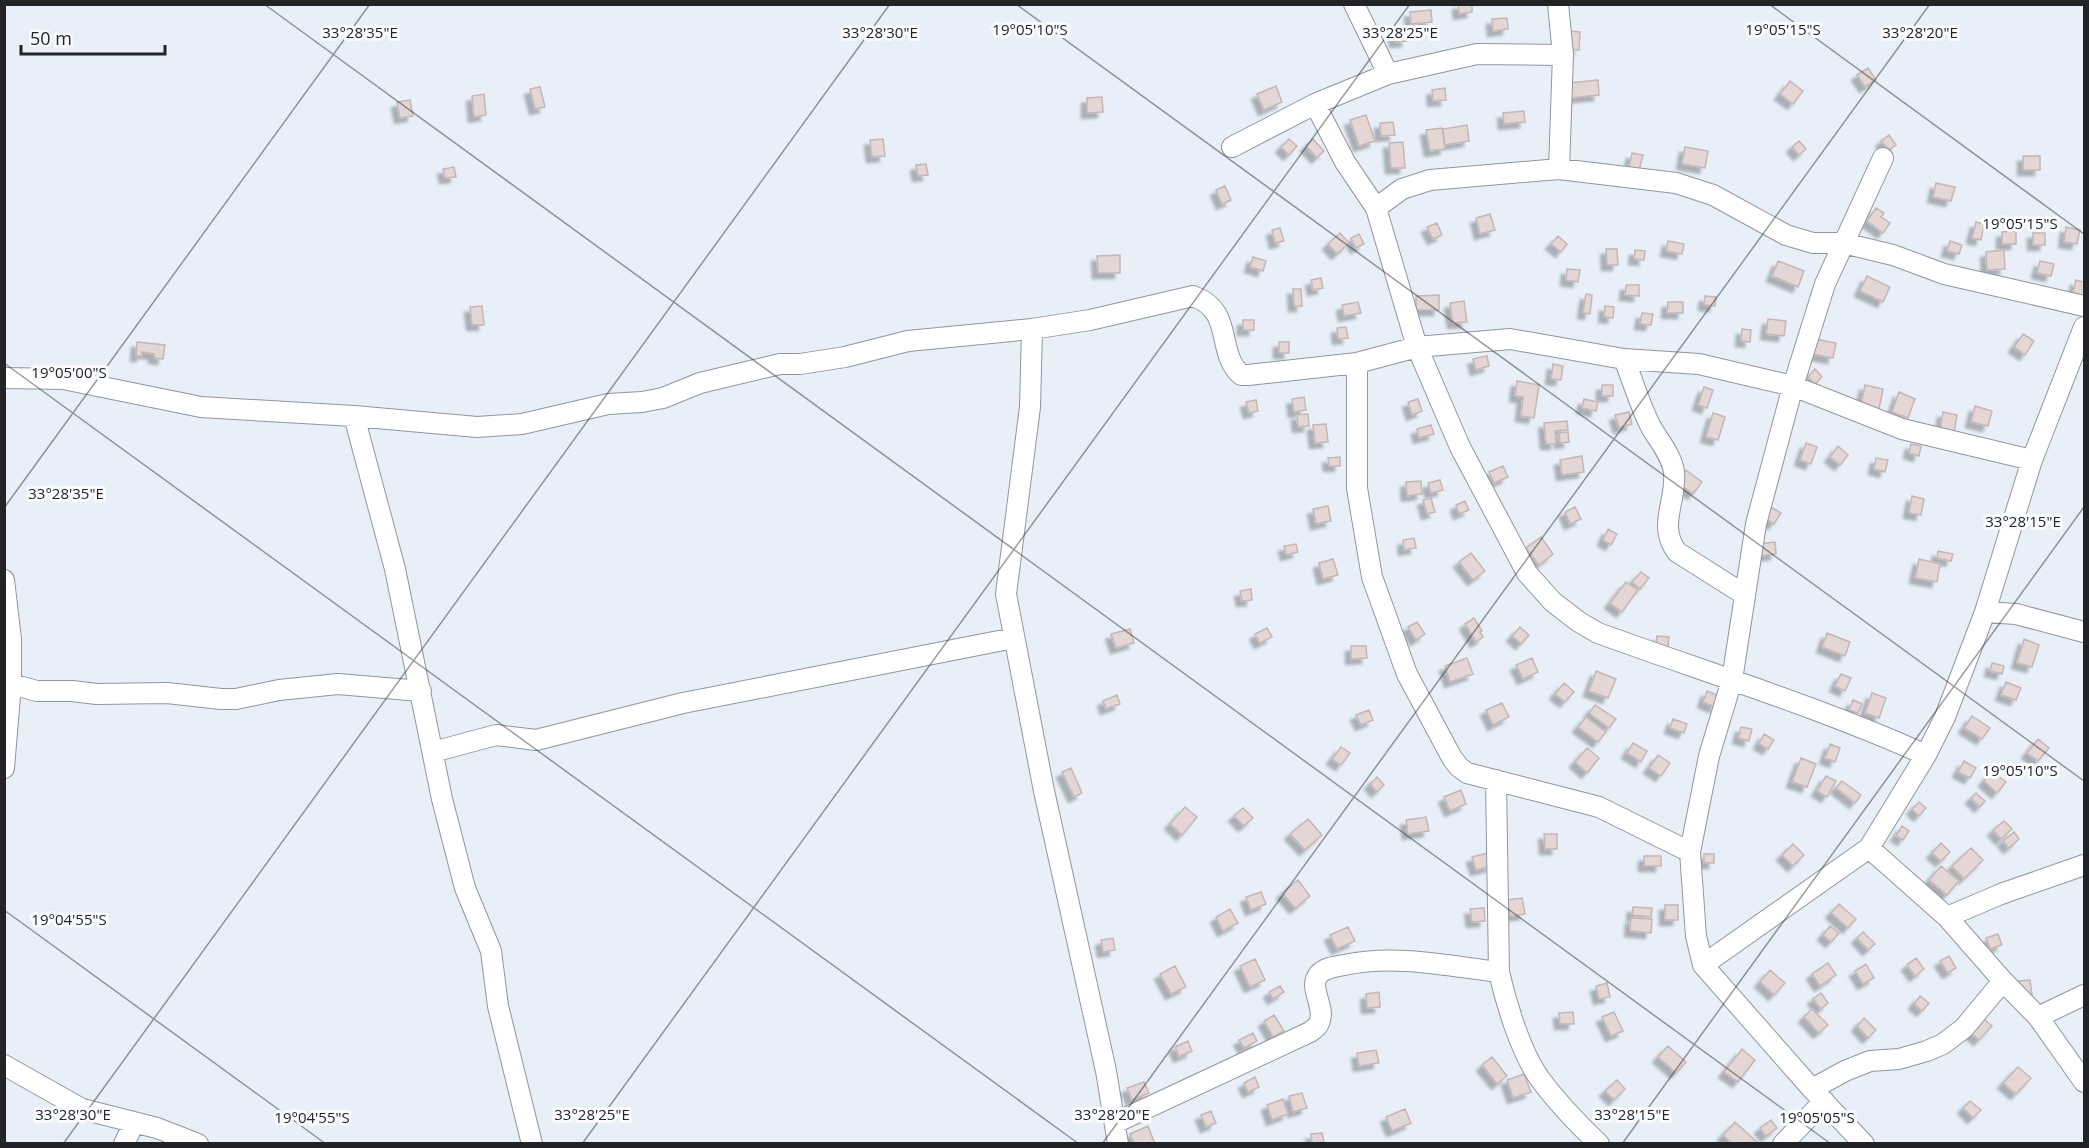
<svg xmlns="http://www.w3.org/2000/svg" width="2089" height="1148" font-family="'Open Sans',sans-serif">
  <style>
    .building { fill: #e3d6d5; stroke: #c4b7b6; stroke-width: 1.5; filter: url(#shadow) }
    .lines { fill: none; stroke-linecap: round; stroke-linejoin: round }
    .minor-casing { stroke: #90969f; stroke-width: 22 }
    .minor { stroke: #fff; stroke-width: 20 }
    .ticks { fill: none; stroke: #212326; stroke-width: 1.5; stroke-opacity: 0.45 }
    .ticks-label { font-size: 15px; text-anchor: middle; fill: #212326; stroke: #fafbfd; stroke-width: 6; stroke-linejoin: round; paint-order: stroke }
  </style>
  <defs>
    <filter id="shadow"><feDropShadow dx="-5.5" dy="5.5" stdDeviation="1.5" flood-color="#0004"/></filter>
  </defs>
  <rect width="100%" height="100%" fill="#e8eff8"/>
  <path class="building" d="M 1458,4 L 1472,4 L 1472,12 L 1459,14 Z
    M 1431,10 L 1432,22 L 1411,24 L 1410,12 Z
    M 1507,18 L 1508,29 L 1493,31 L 1492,19 Z
    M 1568,31 L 1580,32 L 1579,50 L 1567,49 Z
    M 1406,32 L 1407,41 L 1395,42 L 1394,33 Z
    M 1868,68 L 1876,80 L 1865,87 L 1857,75 Z
    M 1598,80 L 1599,95 L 1571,98 L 1570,83 Z
    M 1790,81 L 1803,91 L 1793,104 L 1780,94 Z
    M 1276,86 L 1282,102 L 1264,110 L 1257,94 Z
    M 540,87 L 545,107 L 535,109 L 530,89 Z
    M 1445,88 L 1446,100 L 1433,101 L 1432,90 Z
    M 484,94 L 486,115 L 474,117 L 472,96 Z
    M 1102,97 L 1103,112 L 1087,113 L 1087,98 Z
    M 410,100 L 413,116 L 400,118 L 397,102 Z
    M 1524,111 L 1525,122 L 1504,124 L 1503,113 Z
    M 1366,115 L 1375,141 L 1359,146 L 1350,120 Z
    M 1393,122 L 1395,135 L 1381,136 L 1380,123 Z
    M 1467,125 L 1469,141 L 1445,145 L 1443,129 Z
    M 1442,128 L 1445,149 L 1430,151 L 1426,130 Z
    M 1889,135 L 1896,145 L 1889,150 L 1881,141 Z
    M 883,139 L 885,156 L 872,157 L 870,140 Z
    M 1289,139 L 1297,146 L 1289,155 L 1281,147 Z
    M 1313,139 L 1324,151 L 1317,158 L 1306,146 Z
    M 1799,141 L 1806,149 L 1799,155 L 1792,147 Z
    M 1403,142 L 1405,168 L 1391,168 L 1389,143 Z
    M 1685,147 L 1708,151 L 1705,168 L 1682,164 Z
    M 1632,153 L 1643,155 L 1639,170 L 1629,167 Z
    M 2023,156 L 2040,156 L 2040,170 L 2023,170 Z
    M 926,164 L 928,175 L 918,176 L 916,165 Z
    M 454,167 L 456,177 L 445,178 L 443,169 Z
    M 1936,183 L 1955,187 L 1951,201 L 1933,197 Z
    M 1225,186 L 1231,200 L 1222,204 L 1216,190 Z
    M 1876,208 L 1884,213 L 1881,217 L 1890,223 L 1883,233 L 1867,221 Z
    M 1490,214 L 1495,230 L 1480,234 L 1476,218 Z
    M 1976,222 L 1984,224 L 1981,240 L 1972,238 Z
    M 1437,223 L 1442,235 L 1433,239 L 1427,227 Z
    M 2066,227 L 2080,230 L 2077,244 L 2064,242 Z
    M 1280,228 L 1284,241 L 1275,243 L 1272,230 Z
    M 2016,231 L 2016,244 L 2002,244 L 2002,232 Z
    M 1340,233 L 1349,243 L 1337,254 L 1328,244 Z
    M 2033,233 L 2045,233 L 2045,245 L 2033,245 Z
    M 1359,234 L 1364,244 L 1356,248 L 1351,238 Z
    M 1558,236 L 1567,244 L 1561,252 L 1551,244 Z
    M 1668,241 L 1684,244 L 1682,254 L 1666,251 Z
    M 1950,241 L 1962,245 L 1959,254 L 1947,251 Z
    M 1606,249 L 1617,249 L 1618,265 L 1607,265 Z
    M 1635,250 L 1645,251 L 1644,260 L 1634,259 Z
    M 2004,250 L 2005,269 L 1987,270 L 1986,252 Z
    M 1120,255 L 1120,273 L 1098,273 L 1097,256 Z
    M 1253,257 L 1266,261 L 1263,271 L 1250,267 Z
    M 1778,261 L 1804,271 L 1798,287 L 1772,276 Z
    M 2040,261 L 2054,264 L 2051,276 L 2037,273 Z
    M 1567,269 L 1580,270 L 1578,282 L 1566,280 Z
    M 1867,276 L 1890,287 L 1883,302 L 1860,291 Z
    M 1321,278 L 1323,288 L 1313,290 L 1311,280 Z
    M 2076,280 L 2084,282 L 2084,296 L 2073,293 Z
    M 1626,285 L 1639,285 L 1639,296 L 1625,295 Z
    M 1293,289 L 1301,289 L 1302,306 L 1294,306 Z
    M 1586,294 L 1592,295 L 1590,314 L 1583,313 Z
    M 1439,295 L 1439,310 L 1416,310 L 1416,296 Z
    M 1705,296 L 1716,297 L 1715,306 L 1704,305 Z
    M 1464,301 L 1467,322 L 1453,323 L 1450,303 Z
    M 1358,302 L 1361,313 L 1344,316 L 1342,305 Z
    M 1668,302 L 1683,302 L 1683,313 L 1667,313 Z
    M 482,306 L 484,325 L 472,325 L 470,307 Z
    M 1605,306 L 1614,307 L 1613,318 L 1604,317 Z
    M 1642,313 L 1653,314 L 1651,325 L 1640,324 Z
    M 1768,319 L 1786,321 L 1784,336 L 1766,334 Z
    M 1243,320 L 1254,320 L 1254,330 L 1243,330 Z
    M 1346,327 L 1348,338 L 1338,339 L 1337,328 Z
    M 1742,329 L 1751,330 L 1750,342 L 1741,341 Z
    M 2023,334 L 2034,341 L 2025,355 L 2014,347 Z
    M 1815,339 L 1836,343 L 1833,358 L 1812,354 Z
    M 137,342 L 165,345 L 163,359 L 154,358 L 154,354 L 142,352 L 142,356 L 136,356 Z
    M 1279,342 L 1289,342 L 1289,353 L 1279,353 Z
    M 1487,356 L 1489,366 L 1476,370 L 1473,359 Z
    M 1553,364 L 1563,366 L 1561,380 L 1551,379 Z
    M 1815,369 L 1822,377 L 1815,384 L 1808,377 Z
    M 1517,381 L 1539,385 L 1534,418 L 1521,416 L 1523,397 L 1515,396 Z
    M 1602,385 L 1613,385 L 1613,396 L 1602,396 Z
    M 1865,385 L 1883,389 L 1879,409 L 1861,405 Z
    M 1704,387 L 1713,390 L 1707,408 L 1698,405 Z
    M 1899,392 L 1915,399 L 1908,418 L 1892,412 Z
    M 1304,397 L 1306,410 L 1294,412 L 1292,399 Z
    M 1418,399 L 1422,411 L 1412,415 L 1408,402 Z
    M 1584,399 L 1598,402 L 1596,411 L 1582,408 Z
    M 1256,400 L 1258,411 L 1249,413 L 1246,402 Z
    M 1975,406 L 1992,411 L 1988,426 L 1971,422 Z
    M 1629,412 L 1632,424 L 1619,428 L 1615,415 Z
    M 1943,412 L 1957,415 L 1954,433 L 1940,431 Z
    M 1713,413 L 1725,417 L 1718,440 L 1706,437 Z
    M 1308,414 L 1309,426 L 1298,427 L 1297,415 Z
    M 1567,421 L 1568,430 L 1555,431 L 1556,444 L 1546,444 L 1544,423 Z
    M 1326,424 L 1328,442 L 1315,443 L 1313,425 Z
    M 1431,425 L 1434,434 L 1419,438 L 1417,429 Z
    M 1568,432 L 1569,442 L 1560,443 L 1559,433 Z
    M 1806,443 L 1817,447 L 1811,464 L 1800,460 Z
    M 1911,444 L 1921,446 L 1919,456 L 1909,453 Z
    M 1838,446 L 1848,455 L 1840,465 L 1830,457 Z
    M 1582,456 L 1584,472 L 1562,475 L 1560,460 Z
    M 1340,457 L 1340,466 L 1329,466 L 1328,458 Z
    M 1876,458 L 1888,460 L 1885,472 L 1874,469 Z
    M 1503,466 L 1508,477 L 1494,483 L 1489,472 Z
    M 1686,470 L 1702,482 L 1693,494 L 1677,482 Z
    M 1440,480 L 1443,490 L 1431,493 L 1428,483 Z
    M 1421,481 L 1422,494 L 1407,496 L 1406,482 Z
    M 1912,496 L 1924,499 L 1921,515 L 1909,513 Z
    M 1431,498 L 1435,512 L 1427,514 L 1423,500 Z
    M 1465,501 L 1469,510 L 1459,514 L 1456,505 Z
    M 1328,506 L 1331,521 L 1316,524 L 1313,509 Z
    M 1575,507 L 1581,519 L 1570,524 L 1565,512 Z
    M 1771,507 L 1781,513 L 1774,524 L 1765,518 Z
    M 1608,529 L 1617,534 L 1611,545 L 1603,540 Z
    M 1541,537 L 1553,554 L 1539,565 L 1526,548 Z
    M 1414,538 L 1416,548 L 1404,550 L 1403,540 Z
    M 1775,542 L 1776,554 L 1760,556 L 1759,544 Z
    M 1296,544 L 1298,552 L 1286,555 L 1284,546 Z
    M 1938,551 L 1953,554 L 1951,561 L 1937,558 Z
    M 1471,553 L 1485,571 L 1473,580 L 1459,562 Z
    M 1333,559 L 1338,575 L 1323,579 L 1319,563 Z
    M 1919,559 L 1940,564 L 1937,582 L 1915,578 Z
    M 1641,572 L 1649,578 L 1640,589 L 1632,582 Z
    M 1626,582 L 1638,590 L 1622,612 L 1610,603 Z
    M 1251,589 L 1252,600 L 1242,601 L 1240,591 Z
    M 1474,618 L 1482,631 L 1480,632 L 1483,637 L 1476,642 L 1465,624 Z
    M 1417,622 L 1425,634 L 1416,640 L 1408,627 Z
    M 1520,627 L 1529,635 L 1521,644 L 1512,636 Z
    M 1267,628 L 1272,637 L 1260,643 L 1255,634 Z
    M 1130,629 L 1134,643 L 1116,648 L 1111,634 Z
    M 1827,633 L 1850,642 L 1845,656 L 1822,647 Z
    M 1657,636 L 1669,637 L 1668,647 L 1656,646 Z
    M 2024,639 L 2039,645 L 2032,667 L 2017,663 Z
    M 1351,646 L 1366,646 L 1367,658 L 1351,659 Z
    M 1467,658 L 1473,674 L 1450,682 L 1445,666 Z
    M 1532,658 L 1538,672 L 1523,679 L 1516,665 Z
    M 1992,663 L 2004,666 L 2002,674 L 1990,671 Z
    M 1596,671 L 1616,679 L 1608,698 L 1589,691 Z
    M 1841,674 L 1851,678 L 1845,691 L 1835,686 Z
    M 2006,682 L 2021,688 L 2016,700 L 2001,695 Z
    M 1564,683 L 1574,692 L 1565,702 L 1555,694 Z
    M 1707,691 L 1719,696 L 1715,707 L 1703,702 Z
    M 1872,693 L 1886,698 L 1879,718 L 1865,713 Z
    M 1117,695 L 1120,704 L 1106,709 L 1103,701 Z
    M 1853,700 L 1862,704 L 1858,713 L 1849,710 Z
    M 1502,703 L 1509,717 L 1493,725 L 1486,710 Z
    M 1595,705 L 1616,719 L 1609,728 L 1589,713 Z
    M 1369,710 L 1373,720 L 1361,725 L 1356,715 Z
    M 1972,716 L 1990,728 L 1982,739 L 1964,728 Z
    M 1586,717 L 1606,732 L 1598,742 L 1578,727 Z
    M 1673,719 L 1687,724 L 1684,733 L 1670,728 Z
    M 1741,727 L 1752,729 L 1749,741 L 1738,738 Z
    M 1764,734 L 1774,740 L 1768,749 L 1759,744 Z
    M 2038,739 L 2049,748 L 2038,761 L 2027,753 Z
    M 1633,743 L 1647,751 L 1641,762 L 1627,753 Z
    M 1830,744 L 1840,748 L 1835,762 L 1825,758 Z
    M 1341,747 L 1350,753 L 1341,765 L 1332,759 Z
    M 1587,748 L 1599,758 L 1587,773 L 1575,762 Z
    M 1658,755 L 1670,763 L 1661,776 L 1649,768 Z
    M 1801,758 L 1816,764 L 1807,787 L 1792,782 Z
    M 1964,761 L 1976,768 L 1970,778 L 1958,772 Z
    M 1071,768 L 1082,793 L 1074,797 L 1062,772 Z
    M 1992,771 L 2006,782 L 1997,793 L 1984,781 Z
    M 1826,776 L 1836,781 L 1827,797 L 1817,791 Z
    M 1377,777 L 1384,785 L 1377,792 L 1370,784 Z
    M 1842,781 L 1861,795 L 1855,803 L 1836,788 Z
    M 1461,790 L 1466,804 L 1450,811 L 1444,797 Z
    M 1976,793 L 1985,801 L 1980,807 L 1971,798 Z
    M 1919,802 L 1926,808 L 1919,816 L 1912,809 Z
    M 1185,807 L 1197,817 L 1182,835 L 1170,824 Z
    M 1243,808 L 1253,818 L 1244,826 L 1234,816 Z
    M 1426,817 L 1429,831 L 1408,834 L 1406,820 Z
    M 1308,819 L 1322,835 L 1305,850 L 1290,834 Z
    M 2004,821 L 2012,829 L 2001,839 L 1993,830 Z
    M 1902,826 L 1909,831 L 1903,840 L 1896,836 Z
    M 2014,832 L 2019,839 L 2009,848 L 2003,841 Z
    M 1544,834 L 1557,834 L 1557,849 L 1545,849 Z
    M 1941,843 L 1950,852 L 1941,861 L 1932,853 Z
    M 1793,844 L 1804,855 L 1793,866 L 1782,855 Z
    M 1971,848 L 1983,860 L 1964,879 L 1952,866 Z
    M 1488,853 L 1492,866 L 1476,870 L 1472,857 Z
    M 1704,854 L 1714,854 L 1714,863 L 1704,863 Z
    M 1644,856 L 1661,856 L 1661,866 L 1644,866 Z
    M 1941,866 L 1959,881 L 1947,895 L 1929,880 Z
    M 1298,880 L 1310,896 L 1295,908 L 1282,893 Z
    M 1261,892 L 1266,904 L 1251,910 L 1246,897 Z
    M 1522,898 L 1525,914 L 1510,916 L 1507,900 Z
    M 1839,904 L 1856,919 L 1848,928 L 1831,913 Z
    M 1665,905 L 1678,905 L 1678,920 L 1665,920 Z
    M 1633,907 L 1652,908 L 1651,917 L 1632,915 Z
    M 1484,908 L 1485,921 L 1472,922 L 1470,909 Z
    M 1230,909 L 1238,923 L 1223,931 L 1216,917 Z
    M 1631,918 L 1652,919 L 1651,933 L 1630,931 Z
    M 1830,926 L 1839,933 L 1831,942 L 1823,935 Z
    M 1348,927 L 1355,941 L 1337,949 L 1330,935 Z
    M 1863,932 L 1875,944 L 1868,950 L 1857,938 Z
    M 1998,934 L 2002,945 L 1990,949 L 1986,938 Z
    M 1113,938 L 1115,950 L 1103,952 L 1101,940 Z
    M 1949,956 L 1956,968 L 1948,973 L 1940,961 Z
    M 1916,958 L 1924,969 L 1915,976 L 1907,965 Z
    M 1255,959 L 1265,980 L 1250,987 L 1240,966 Z
    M 1828,963 L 1836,975 L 1820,986 L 1812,974 Z
    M 1866,964 L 1874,978 L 1863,984 L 1855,971 Z
    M 1175,966 L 1186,987 L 1171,994 L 1160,974 Z
    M 1770,970 L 1785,983 L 1774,995 L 1760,982 Z
    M 2030,980 L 2032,995 L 2021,996 L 2019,981 Z
    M 1607,983 L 1610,997 L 1599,999 L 1596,986 Z
    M 1280,986 L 1284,992 L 1273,999 L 1269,992 Z
    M 1379,992 L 1380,1007 L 1367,1008 L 1366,994 Z
    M 1821,993 L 1828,1003 L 1821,1009 L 1813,999 Z
    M 1920,996 L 1929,1003 L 1922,1011 L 1914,1004 Z
    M 1812,1009 L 1828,1025 L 1819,1033 L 1804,1017 Z
    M 1573,1012 L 1574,1024 L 1560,1024 L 1559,1013 Z
    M 1614,1012 L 1623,1031 L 1611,1036 L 1602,1017 Z
    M 1274,1015 L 1284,1031 L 1273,1037 L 1264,1021 Z
    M 1864,1018 L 1876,1030 L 1868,1038 L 1857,1026 Z
    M 1984,1019 L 1992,1026 L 1979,1040 L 1971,1033 Z
    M 1253,1033 L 1257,1041 L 1244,1048 L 1239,1040 Z
    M 1188,1041 L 1192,1051 L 1179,1057 L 1175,1047 Z
    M 1668,1046 L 1686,1062 L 1676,1073 L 1658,1057 Z
    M 1742,1049 L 1755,1060 L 1738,1082 L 1724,1072 Z
    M 1376,1050 L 1379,1063 L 1359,1066 L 1357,1053 Z
    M 1492,1057 L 1507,1076 L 1497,1084 L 1482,1065 Z
    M 2018,1067 L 2031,1078 L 2016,1094 L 2003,1083 Z
    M 1524,1074 L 1531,1092 L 1513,1098 L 1507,1080 Z
    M 1255,1077 L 1259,1087 L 1248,1092 L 1244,1083 Z
    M 1617,1080 L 1625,1089 L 1614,1100 L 1605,1091 Z
    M 1144,1082 L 1149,1093 L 1132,1100 L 1127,1088 Z
    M 1302,1093 L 1307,1108 L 1293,1112 L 1289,1096 Z
    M 1283,1099 L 1288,1114 L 1272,1120 L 1267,1105 Z
    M 1970,1101 L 1981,1110 L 1973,1118 L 1963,1108 Z
    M 1405,1109 L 1411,1123 L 1392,1131 L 1386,1117 Z
    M 1211,1111 L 1216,1123 L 1206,1127 L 1201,1115 Z
    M 1771,1120 L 1777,1128 L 1766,1136 L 1760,1128 Z
    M 1735,1122 L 1757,1142 L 1756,1144 L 1732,1144 L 1723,1135 Z
    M 1148,1126 L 1155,1144 L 1134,1144 L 1130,1134 Z
    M 1322,1133 L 1324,1142 L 1312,1143 L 1311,1134 Z"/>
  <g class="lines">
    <defs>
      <path id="minor" d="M 1354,4 L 1388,74
        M 1558,4 L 1563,55 L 1559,169
        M 1315,104 L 1345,162 L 1376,208 L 1417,347 L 1460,447 L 1527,573 L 1553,602 L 1579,622 L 1598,633 C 1708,673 1819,707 1926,755
        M 1232,147 L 1315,104 L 1388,74 L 1477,54 L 1563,55
        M 1376,208 L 1402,189 L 1430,180 L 1559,169 L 1676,183 L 1713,195 L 1786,235 L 1813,243 L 1843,243 L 1893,255 L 1944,274 L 2084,306
        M 1032,329 L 1030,407 L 1006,594 L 1044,791 L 1106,1071 L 1118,1144
        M 1624,359 C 1633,381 1640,406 1651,427 C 1659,441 1672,456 1674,472 C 1677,501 1657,526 1677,552 L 1745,595
        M 1357,363 L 1357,488 L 1372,577 L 1407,674 L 1452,758 L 1459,767 L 1467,773 L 1599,807 L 1690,852
        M 4,378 L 63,379 L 201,407 L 354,416 L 477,427 L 522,424 L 608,404 L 642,402 L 663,398 L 700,383 L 780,364 L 800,364 L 845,357 L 908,341 L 1032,329 L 1090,320 L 1193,296 C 1235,311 1215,351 1241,375 L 1248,375 L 1357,363 L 1417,347 L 1510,339 L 1624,359 L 1699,364 L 1793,386 L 1902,429 L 2032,460
        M 354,416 L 395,569 L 442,799 L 465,888 L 491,951 L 498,1006 L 532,1144
        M 4,580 L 11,639 L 11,684 L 4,768
        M 1985,612 L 2016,614 L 2084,632
        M 11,684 L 37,691 L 72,691 L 97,694 L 167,693 L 221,699 L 236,699 L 279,690 L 338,684 L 421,691
        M 433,752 L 496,735 L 536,740 L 683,703 L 1014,638
        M 1496,780 L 1499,972 C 1506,1003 1521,1053 1540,1079 C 1557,1102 1578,1124 1599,1144
        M 1869,848 L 1947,917 L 2003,981 L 2038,1017 L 2084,1082
        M 1947,917 L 2001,894 L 2084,865
        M 1703,965 L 1869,848 L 1926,755 L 1945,717 L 1985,612 L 2032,460 L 2084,327
        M 2038,1017 L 2084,995
        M 4,1065 L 82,1109 L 157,1128 L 198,1144
        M 1812,1089 L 1845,1071 L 1870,1061 L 1899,1059 L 1927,1051 L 1943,1044 L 1964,1028 L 2003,981
        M 1115,1123 L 1310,1032 C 1313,1030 1318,1026 1319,1023 C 1327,1007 1307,988 1319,974 C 1326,967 1335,967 1344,965 C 1396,954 1448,966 1499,972
        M 124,1144 L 134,1123
        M 1783,1144 L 1824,1101
        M 1864,1144 L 1812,1089 L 1703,965 L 1696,936 L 1690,852 L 1709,756 L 1732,680 L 1756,524 L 1793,386 L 1825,284 L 1883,158"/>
    </defs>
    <use href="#minor" class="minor-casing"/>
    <use href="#minor" class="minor"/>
  </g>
  <path class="ticks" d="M 264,4 L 1831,1144M 1016,4 L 2084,781M 1769,4 L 2084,234M 4,363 L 1079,1144M 4,508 L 370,4M 4,910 L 326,1144M 63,1144 L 890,4M 582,1144 L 1410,4M 1102,1144 L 1930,4M 1622,1144 L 2084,507"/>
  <g class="ticks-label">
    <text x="1783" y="35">19°05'15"S</text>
    <text x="1030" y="35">19°05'10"S</text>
    <text x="360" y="38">33°28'35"E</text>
    <text x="880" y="38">33°28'30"E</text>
    <text x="1400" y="38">33°28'25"E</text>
    <text x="1920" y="38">33°28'20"E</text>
    <text x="2020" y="229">19°05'15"S</text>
    <text x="69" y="378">19°05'00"S</text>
    <text x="66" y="499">33°28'35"E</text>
    <text x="2023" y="527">33°28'15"E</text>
    <text x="2020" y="776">19°05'10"S</text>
    <text x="69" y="925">19°04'55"S</text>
    <text x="73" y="1120">33°28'30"E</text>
    <text x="592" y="1120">33°28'25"E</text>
    <text x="1112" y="1120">33°28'20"E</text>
    <text x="1632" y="1120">33°28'15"E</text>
    <text x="312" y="1123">19°04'55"S</text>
    <text x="1817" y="1123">19°05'05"S</text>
  </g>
  <rect width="2089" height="1148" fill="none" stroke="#212326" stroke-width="12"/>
  <path d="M21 45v9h144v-9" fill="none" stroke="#212326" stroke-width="3"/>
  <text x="30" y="45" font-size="18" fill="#212326" stroke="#fafbfd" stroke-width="4.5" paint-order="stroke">50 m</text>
</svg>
